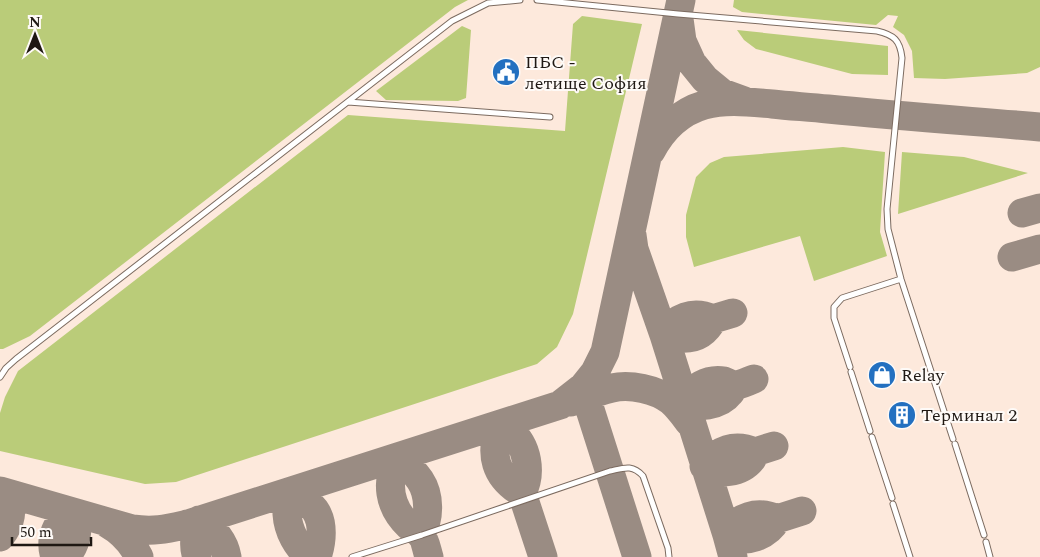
<svg xmlns="http://www.w3.org/2000/svg" width="1040" height="557" font-family="Spectral,serif">
  <style>
    .green { fill: #bacc79 }
    .lines { fill: none; stroke-linecap: round; stroke-linejoin: round }
    .taxiway { stroke: #9a8c83; stroke-width: 29 }
    .service-casing { stroke: #7c6b60; stroke-width: 7 }
    .service { stroke: #fff; stroke-width: 5 }
    .labels { text-anchor: middle; dominant-baseline: central; stroke-width: 4; stroke-linejoin: round; paint-order: stroke }
    .poi-label { font-size: 18px; fill: #1f1813; stroke: #fefaf7; text-anchor: start }
  </style>
  <rect width="100%" height="100%" fill="#fde9dc"/>
  <path class="green" d="M 0,0 L 468,0 L 455,7 L 30,336 L 3,349 L 0,349 Z
    M 734,0 L 1040,0 L 1040,67 L 1027,73 L 945,79 L 914,78 L 912,51 L 904,35 L 893,27 L 898,16 L 888,15 L 876,25 L 742,12 L 733,7 Z
    M 582,16 L 642,24 L 573,314 L 557,347 L 537,364 L 176,482 L 145,484 L 0,451 L 0,413 L 5,397 L 18,371 L 348,115 L 565,131 L 573,24 Z
    M 462,26 L 471,30 L 466,98 L 458,101 L 386,100 L 376,91 Z
    M 737,30 L 888,46 L 888,75 L 852,74 L 756,49 L 744,40 Z
    M 843,147 L 885,152 L 880,232 L 887,256 L 814,281 L 800,236 L 694,267 L 686,237 L 686,215 L 696,177 L 710,163 L 724,157 Z
    M 902,152 L 964,157 L 1028,173 L 898,214 Z"/>
  <g class="lines">
    <path class="taxiway" d="M 679,19 L 682,41 L 692,63 L 705,79 L 722,93 L 744,101
      M 651,151 C 662,130 680,112 704,105 C 726,99 749,102 772,104 C 790,106 809,107 828,109 C 899,116 969,121 1040,127
      M 1022,213 L 1040,208
      M 632,235 L 634,249 L 664,335 L 727,535 L 733,557
      M 1012,257 L 1040,249
      M 713,319 C 702,341 684,341 664,335 C 675,317 693,310 713,319 L 733,313
      M 734,385 C 733,388 732,391 730,393 C 720,406 697,409 684,401 C 693,388 707,378 724,381 C 727,382 731,385 735,385 C 741,385 748,381 754,379
      M 586,397 L 637,557
      M 571,402 C 584,397 598,391 612,388 C 630,384 656,389 671,401 C 678,407 683,414 689,422
      M 755,452 C 754,454 753,457 752,459 C 741,473 718,476 704,466 C 719,450 734,443 755,452 L 774,446
      M 0,491 L 132,529 C 155,532 166,529 188,524 L 560,405 L 583,387 L 595,372 L 605,352 L 681,0
      M 522,493 C 532,473 528,446 510,431 C 507,429 503,427 500,425 C 489,454 495,477 522,493 L 543,557
      M 0,497 L 7,493 C 13,511 12,522 0,537
      M 777,519 C 768,536 745,545 727,535 C 737,516 758,510 777,519 L 802,511
      M 108,524 C 122,532 132,543 139,557
      M 421,534 C 430,518 430,495 420,480 C 414,471 406,464 397,458 C 386,482 388,506 409,526 C 412,529 419,531 421,535 C 425,539 427,551 429,557
      M 55,557 C 49,539 56,521 73,512 C 80,528 77,545 65,557
      M 197,557 C 192,544 196,533 199,520 C 214,529 224,540 227,557
      M 311,557 C 297,549 288,530 287,514 C 287,505 290,498 293,491 C 301,496 309,502 315,510 C 324,523 322,542 317,557"/>
    <defs>
      <path id="service" d="M 537,0 L 678,14 L 877,31 C 894,35 900,40 902,58 L 887,209 L 888,229 L 901,279 L 953,439
        M 348,102 L 550,117
        M 850,367 L 834,318 L 834,307 L 842,298 L 901,279
        M 851,372 L 870,431
        M 0,377 L 6,368 L 16,359 L 452,21 L 488,3 L 520,0
        M 872,437 L 892,498
        M 955,444 L 984,535
        M 893,504 L 910,557
        M 986,542 L 990,557
        M 352,557 L 422,535 L 610,471 C 624,468 632,464 643,476 L 668,548 L 669,557"/>
    </defs>
    <use href="#service" class="service-casing"/>
    <use href="#service" class="service"/>
  </g>
  <defs>
    <symbol id="civic-disc" viewBox="-11 -11 22 22"><circle r="9.5" fill="#2370c0" stroke="#fefaf7"/><path d="M-.6-6.5H3V-4.5H.6V-3L4-1V1h2V6H-6V1h2V-1L-.6-3ZM-1.2 2.5V6h2.4V2.5Z" fill="#fff"/></symbol>
    <symbol id="shop-disc" viewBox="-11 -11 22 22"><circle r="9.5" fill="#2370c0" stroke="#fefaf7"/><path d="M-5-2.5h2.3a2.7 3.5 0 0 1 5.4 0H5L5.5 6h-11ZM-1.5-2.5h3a1.5 2.3 0 0 0-3 0Z" fill="#fff"/></symbol>
    <symbol id="building-disc" viewBox="-11 -11 22 22"><circle r="9.5" fill="#2370c0" stroke="#fefaf7"/><path d="M-4-6H4V6H1V3H-1V6H-4ZM-2.5-4.3h1.7v1.8h-1.7ZM.8-4.3h1.7v1.8H.8ZM-2.5-1h1.7V.8h-1.7ZM.8-1h1.7V.8H.8Z" fill="#fff"/></symbol>
  </defs>
  <g fill-rule="evenodd">
    <use href="#civic-disc" x="490" y="56" width="32" height="32"/>
    <use href="#shop-disc" x="866" y="359" width="32" height="32"/>
    <use href="#building-disc" x="886" y="399" width="32" height="32"/>
  </g>
  <g class="labels">
    <g class="poi-label">
      <text x="525" y="62">ПБС -<tspan x="525" dy="21">летище София</tspan></text>
      <text x="901" y="375">Relay</text>
      <text x="921" y="415">Терминал 2</text>
    </g>
  </g>
  <g transform="translate(35 35)" stroke="#fefaf7" stroke-width="4" paint-order="stroke">
  <path d="M0-4L9 19L0 12L-9 19Z" fill="#1f1813"/>
  <text y="-8" font-size="14" font-weight="bold" text-anchor="middle" fill="#1f1813">N</text>
  </g>
  <path d="M12 537v8h79v-8" fill="none" stroke="#1f1813" stroke-width="2.5"/>
  <text x="20" y="537" font-size="15" fill="#1f1813" stroke="#fefaf7" stroke-width="4" paint-order="stroke">50 m</text>
</svg>
